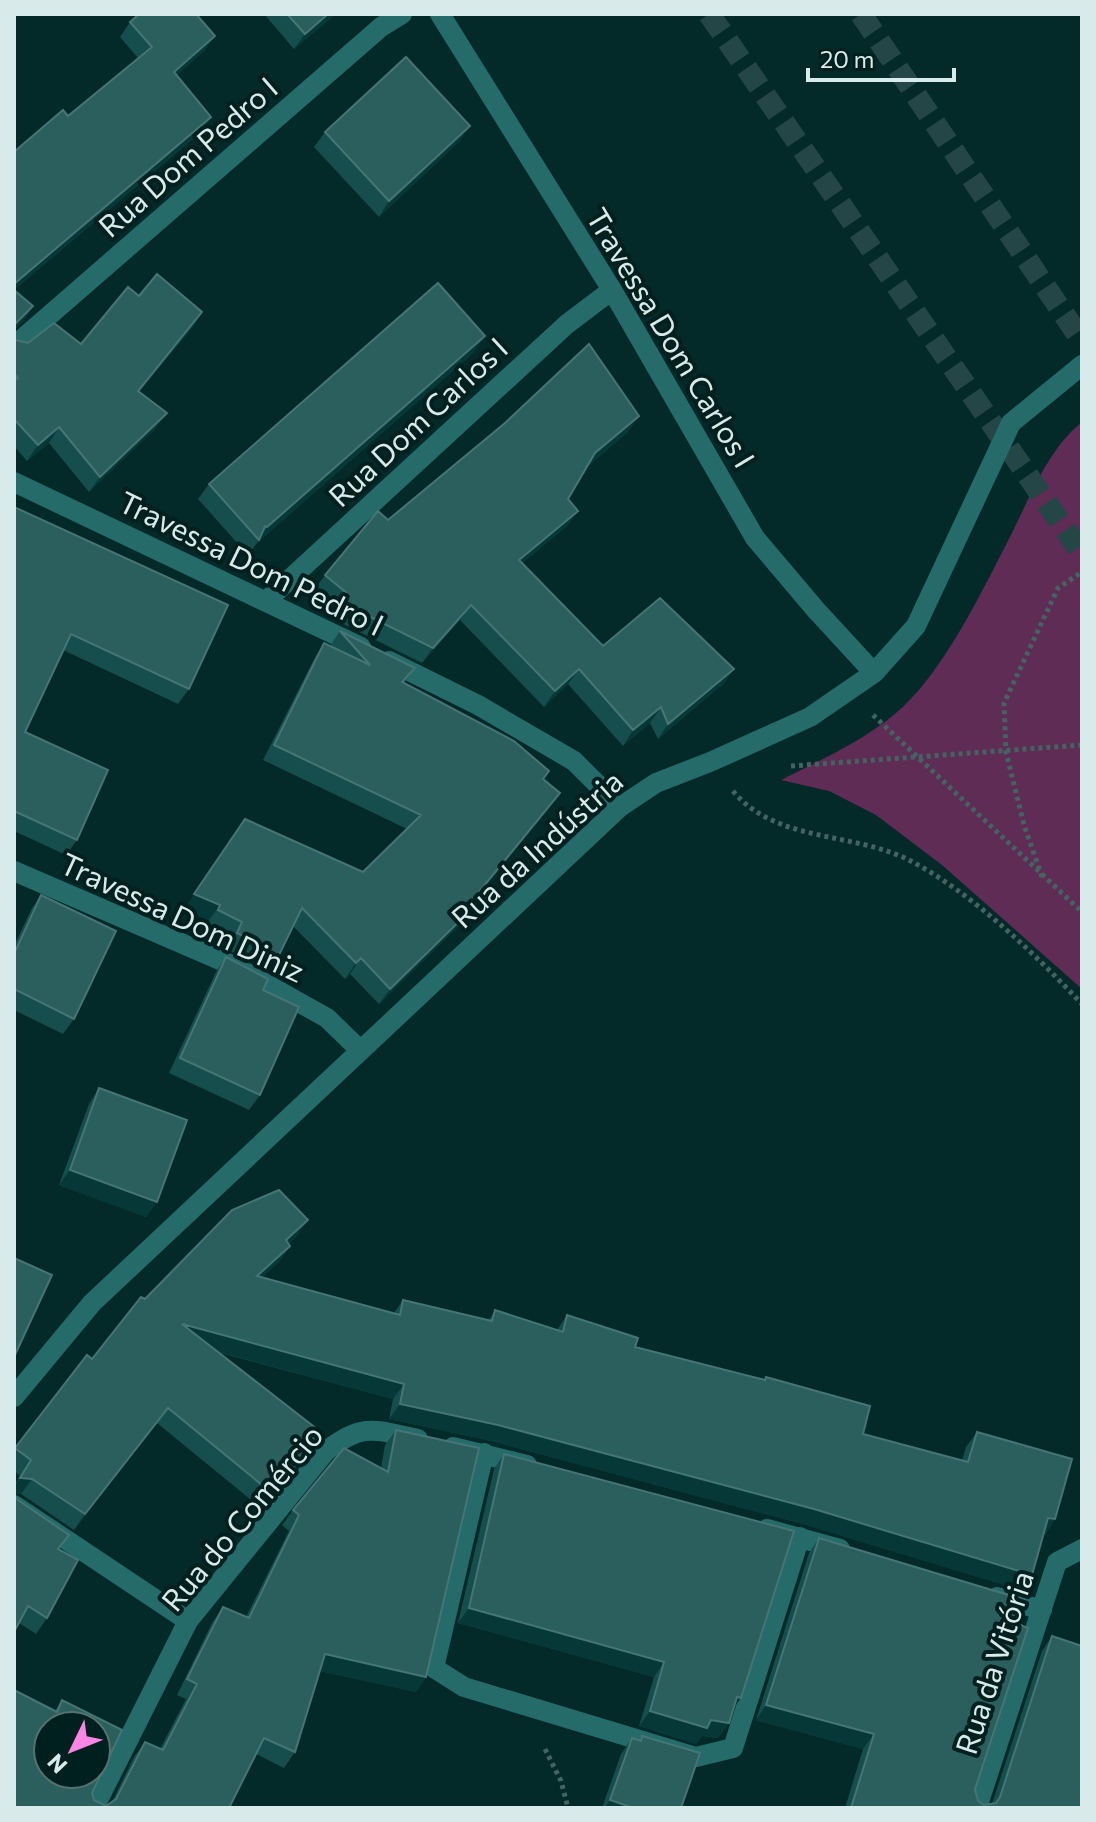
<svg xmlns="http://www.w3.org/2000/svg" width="1096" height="1822" font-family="Commissioner,sans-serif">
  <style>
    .green { fill: #5f2c55 }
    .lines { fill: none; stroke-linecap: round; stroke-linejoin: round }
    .trunk-tunnel { stroke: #244646; stroke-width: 22; stroke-dasharray: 22 11; stroke-linecap: butt }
    .path { stroke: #446363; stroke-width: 5; stroke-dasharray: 4 4; stroke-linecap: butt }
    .minor { stroke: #246b6a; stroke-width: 20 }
    .wall { fill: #154e4d }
    .shaded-wall { fill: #053837 }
    .building { fill: #2a5f5e; stroke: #457574; stroke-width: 2; fill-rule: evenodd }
    .labels { text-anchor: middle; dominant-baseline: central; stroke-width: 8; stroke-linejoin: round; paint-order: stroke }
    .street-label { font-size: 30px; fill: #d8ebea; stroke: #00201f }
  </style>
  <rect width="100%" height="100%" fill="#042929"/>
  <path class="green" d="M 1082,422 L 1082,989 L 942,865 L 876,815 L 829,791 L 781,780 C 820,760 862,742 896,713 C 943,674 983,589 1011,535 C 1030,497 1048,449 1082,422 Z"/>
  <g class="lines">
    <path class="trunk-tunnel" d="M 709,14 L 1082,554
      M 861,14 L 1082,341"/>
    <path class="path" d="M 873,715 L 1082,912
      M 791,766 L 1082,745
      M 733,791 C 775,842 851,832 907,859 C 970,891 1033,952 1082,1004
      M 1042,877 L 1024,825 L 1006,752 L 1004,703 L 1058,588 L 1082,572
      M 545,1749 L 561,1781 L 568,1808"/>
    <path class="minor" d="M 440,14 L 612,290 L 755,538 L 816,610 L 874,673
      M 14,346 L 381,27 L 402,14
      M 14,482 L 361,647
      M 266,601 L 567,324 L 612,290
      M 389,661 L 478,705 L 574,761 L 620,807
      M 14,871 L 234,966 L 327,1018 L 360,1050
      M 14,1397 L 92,1303 L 620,807 L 656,783 L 710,762 L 810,717 L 874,673 L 916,626 L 1011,423 L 1082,365
      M 453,1447 L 527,1465
      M 484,1453 L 434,1668 L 464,1687 L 696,1757 L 733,1748 L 800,1537
      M 14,1505 L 188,1621
      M 767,1529 L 840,1549
      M 997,1597 L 1042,1610
      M 94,1808 L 188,1621 L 326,1451 C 364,1422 374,1430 418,1439
      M 977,1808 L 1057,1562 L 1082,1549"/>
  </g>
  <path class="wall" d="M 264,14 L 336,14 L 294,49 Z
    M 130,22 L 215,36 L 204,51 L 177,75 L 211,117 L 201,132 L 14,290 L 33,306 L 23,321 L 14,330 L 14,152 L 68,116 L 138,58 L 120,37 Z
    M 325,132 L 460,141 L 379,217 L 314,147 Z
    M 139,296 L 202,312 L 192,328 L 139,392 L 156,428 L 89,492 L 49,443 L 27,461 L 14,446 L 14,337 L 16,340 L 28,343 L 81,344 Z
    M 474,352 L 257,543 L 248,555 L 198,499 L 209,484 Z
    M 639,416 L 628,432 L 588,466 L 568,499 L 578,511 L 567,526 L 522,563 L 603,646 L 734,669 L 723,684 L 658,739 L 650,723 L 623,746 L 568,684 L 544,707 L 460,620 L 422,663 L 333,619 L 338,610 L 314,590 L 325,575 L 388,520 Z
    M 14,507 L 189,689 L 178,704 L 63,650 L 25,732 L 77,840 L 66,855 L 14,831 Z
    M 340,631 L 415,668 L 404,683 L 543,779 L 549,808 L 470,905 L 473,908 L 462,923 L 379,1004 L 350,974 L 345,979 L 293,926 L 279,955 L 269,970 L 226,949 L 232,937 L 207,926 L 209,920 L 184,910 L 245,819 L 363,872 L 407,829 L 263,760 L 314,659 L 324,643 L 330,646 Z
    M 41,895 L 74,1019 L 63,1034 L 14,1010 L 14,946 L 31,910 Z
    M 226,957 L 263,990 L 260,1095 L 249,1110 L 169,1073 L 216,972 Z
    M 99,1088 L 157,1202 L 146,1217 L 59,1185 L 89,1104 Z
    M 297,1236 L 288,1244 L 290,1246 L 279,1262 L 262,1277 L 394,1313 L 403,1300 L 489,1320 L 495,1310 L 557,1330 L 567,1315 L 635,1347 L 764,1379 L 766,1377 L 863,1434 L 962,1461 L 966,1447 L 977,1432 L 1055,1519 L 1045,1535 L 1043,1534 L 1021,1590 L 803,1524 L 487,1440 L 389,1419 L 393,1399 L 217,1352 L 322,1433 L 311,1449 L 262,1509 L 157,1423 L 74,1530 L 21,1494 L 14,1493 L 14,1486 L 20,1476 L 14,1471 L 14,1449 L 87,1355 L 92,1359 L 145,1299 Z
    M 396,1430 L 426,1677 L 416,1692 L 320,1671 L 295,1752 L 284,1768 L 256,1754 L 229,1808 L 14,1808 L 55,1711 L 62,1700 L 94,1800 L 106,1806 L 112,1802 L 134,1757 L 145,1742 L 160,1749 L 186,1699 L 177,1695 L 212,1623 L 223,1607 L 246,1617 L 289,1531 L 282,1525 L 293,1510 L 381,1468 L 385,1445 Z
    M 504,1454 L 733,1710 L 729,1723 L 718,1738 L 702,1736 L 696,1744 L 639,1726 L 654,1677 L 458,1623 L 494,1469 Z
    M 18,1500 L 59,1549 L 47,1618 L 36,1634 L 19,1623 Z
    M 819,1538 L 975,1789 L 978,1801 L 984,1805 L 992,1804 L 1042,1651 L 1052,1636 L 1082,1808 L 845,1808 L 863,1749 L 756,1720 L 809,1553 Z
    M 642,1736 L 681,1808 L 602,1808 L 621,1754 L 632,1738 L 639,1741 Z"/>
  <path class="shaded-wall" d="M 328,14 L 336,14 L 294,49 L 305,34 Z
    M 215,36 L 204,51 L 163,87 L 174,72 Z
    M 211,117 L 201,132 L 14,290 L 14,284 Z
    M 470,126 L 460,141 L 379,217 L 389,201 Z
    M 33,306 L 23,321 L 14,330 L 14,325 Z
    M 202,312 L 192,328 L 127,406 L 138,391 Z
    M 485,336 L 474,352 L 257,543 L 267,527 Z
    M 167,413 L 156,428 L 89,492 L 100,477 Z
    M 639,416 L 628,432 L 585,469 L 595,453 Z
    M 59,427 L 49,443 L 27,461 L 38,445 Z
    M 578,511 L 567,526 L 508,575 L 519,560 Z
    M 471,605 L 460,620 L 422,663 L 433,648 Z
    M 579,669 L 568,684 L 544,707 L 555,691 Z
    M 734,669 L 723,684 L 658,739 L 668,724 Z
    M 661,707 L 650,723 L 623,746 L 633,730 Z
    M 560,793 L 549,808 L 458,919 L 469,904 Z
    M 194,894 L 220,905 L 209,920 L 184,910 Z
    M 473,908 L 462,923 L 379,1004 L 390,989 Z
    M 361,958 L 350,974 L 345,979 L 356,963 Z
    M 70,1170 L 157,1202 L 146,1217 L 59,1185 Z
    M 308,1220 L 297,1236 L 275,1256 L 286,1240 Z
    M 290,1246 L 279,1262 L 246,1291 L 257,1276 Z
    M 182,1324 L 404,1384 L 393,1399 L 171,1339 Z
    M 400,1404 L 498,1425 L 814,1509 L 1032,1575 L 1021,1590 L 803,1524 L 487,1440 L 389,1419 Z
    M 168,1408 L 157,1423 L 74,1530 L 85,1514 Z
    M 322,1433 L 311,1449 L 262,1509 L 273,1494 Z
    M 20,1478 L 32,1479 L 21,1494 L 14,1493 L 14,1487 Z
    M 1048,1518 L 1055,1519 L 1045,1535 L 1037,1533 Z
    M 469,1608 L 664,1662 L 654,1677 L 458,1623 Z
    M 325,1654 L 426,1677 L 416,1692 L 315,1670 Z
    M 737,1697 L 741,1698 L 730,1713 Z
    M 766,1705 L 874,1734 L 863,1749 L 756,1720 Z
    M 650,1711 L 711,1720 L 729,1723 L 718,1738 L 702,1736 L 696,1744 L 639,1726 Z
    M 610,1800 L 633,1808 L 605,1808 Z"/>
  <path class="building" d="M 139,14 L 196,14 L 215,36 L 174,72 L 211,117 L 14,284 L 14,152 L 63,110 L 68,116 L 152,47 L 130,22 Z
    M 287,14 L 328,14 L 305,34 Z
    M 406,57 L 470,126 L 389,201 L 325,132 Z
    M 157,274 L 202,312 L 138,391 L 167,413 L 100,477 L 59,427 L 38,445 L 14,419 L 14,381 L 18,378 L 14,373 L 14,337 L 16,340 L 28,343 L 54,323 L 81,344 L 128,287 L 139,296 Z
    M 438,283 L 485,336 L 267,527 L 265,526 L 259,540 L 209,484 Z
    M 14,290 L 33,306 L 14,325 Z
    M 589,344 L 639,416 L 595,453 L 568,499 L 578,511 L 519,560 L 603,646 L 660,598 L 734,669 L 668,724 L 661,707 L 633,730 L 579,669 L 555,691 L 471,605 L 433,648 L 344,604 L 349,595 L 325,575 L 378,511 L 388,520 L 505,423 Z
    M 14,507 L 228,605 L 189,689 L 71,634 L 25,732 L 108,770 L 77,840 L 14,811 Z
    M 340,631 L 415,668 L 402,682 L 514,741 L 549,771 L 543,779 L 560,793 L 469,904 L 473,908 L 390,989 L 361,958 L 356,963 L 302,908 L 279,955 L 237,933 L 242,922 L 218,910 L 220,905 L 194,894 L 245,819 L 363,872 L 421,815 L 274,745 L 324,643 L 370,665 Z
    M 41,895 L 116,931 L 74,1019 L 14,989 L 14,954 Z
    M 226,957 L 268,979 L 263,990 L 299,1007 L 260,1095 L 180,1058 Z
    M 99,1088 L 187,1120 L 157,1202 L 70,1170 Z
    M 279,1190 L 308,1220 L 286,1240 L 290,1246 L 257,1276 L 400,1315 L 403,1300 L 492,1321 L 495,1310 L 563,1332 L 567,1315 L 638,1338 L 635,1347 L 765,1380 L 766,1377 L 870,1406 L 863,1434 L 968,1462 L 977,1432 L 1072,1459 L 1055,1519 L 1048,1518 L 1032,1575 L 814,1509 L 498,1425 L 400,1404 L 404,1384 L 182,1324 L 322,1433 L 273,1494 L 168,1408 L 85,1514 L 32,1479 L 20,1478 L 31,1460 L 15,1448 L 87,1355 L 92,1359 L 141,1297 L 145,1299 L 232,1210 Z
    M 14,1258 L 52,1275 L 14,1357 Z
    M 396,1430 L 479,1448 L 426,1677 L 325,1654 L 295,1752 L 264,1738 L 229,1808 L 14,1808 L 14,1690 L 57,1712 L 62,1700 L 122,1730 L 92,1793 L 94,1800 L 106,1806 L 116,1799 L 145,1742 L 163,1750 L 197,1684 L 187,1679 L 223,1607 L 249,1618 L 299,1515 L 293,1510 L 344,1448 L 388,1472 ZM 48,1726 L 96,1726 L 96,1774 L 48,1774 Z
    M 504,1454 L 794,1531 L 741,1698 L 737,1697 L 729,1723 L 711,1720 L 707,1728 L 650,1711 L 664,1662 L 469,1608 Z
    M 14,1494 L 18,1500 L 69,1535 L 58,1549 L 78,1560 L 47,1618 L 28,1606 L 14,1632 Z
    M 819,1538 L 1025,1600 L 1018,1624 L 1028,1628 L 975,1789 L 978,1801 L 984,1805 L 996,1803 L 1000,1797 L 1052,1636 L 1082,1646 L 1082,1808 L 851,1808 L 874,1734 L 766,1705 Z
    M 642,1736 L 700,1753 L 681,1808 L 633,1808 L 610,1800 L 632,1738 L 641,1741 Z"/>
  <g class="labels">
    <g class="street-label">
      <text transform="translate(187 156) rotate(-41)">Rua Dom Pedro I</text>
      <text transform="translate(672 337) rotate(59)">Travessa Dom Carlos I</text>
      <text transform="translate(417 421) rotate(-43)">Rua Dom Carlos I</text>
      <text transform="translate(252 562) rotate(26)">Travessa Dom Pedro I</text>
      <text transform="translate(536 848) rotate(-42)">Rua da Indústria</text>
      <text transform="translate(183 916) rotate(25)">Travessa Dom Diniz</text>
      <text transform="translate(241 1517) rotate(-50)">Rua do Comércio</text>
      <text transform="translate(993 1662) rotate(-72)">Rua da Vitória</text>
    </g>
  </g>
  <rect width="1096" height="1822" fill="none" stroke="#d8ebea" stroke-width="32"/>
  <g transform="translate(72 1750) rotate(227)"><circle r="38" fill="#00201f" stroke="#567170" stroke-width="2"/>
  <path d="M0-6L14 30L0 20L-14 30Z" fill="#fc86e4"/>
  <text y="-12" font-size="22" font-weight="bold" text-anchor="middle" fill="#d8ebea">N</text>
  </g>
  <path d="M808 68v12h146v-12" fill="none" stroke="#d8ebea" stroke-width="4"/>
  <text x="820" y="68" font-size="24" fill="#d8ebea" stroke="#00201f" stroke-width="6" paint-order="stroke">20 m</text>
</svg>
